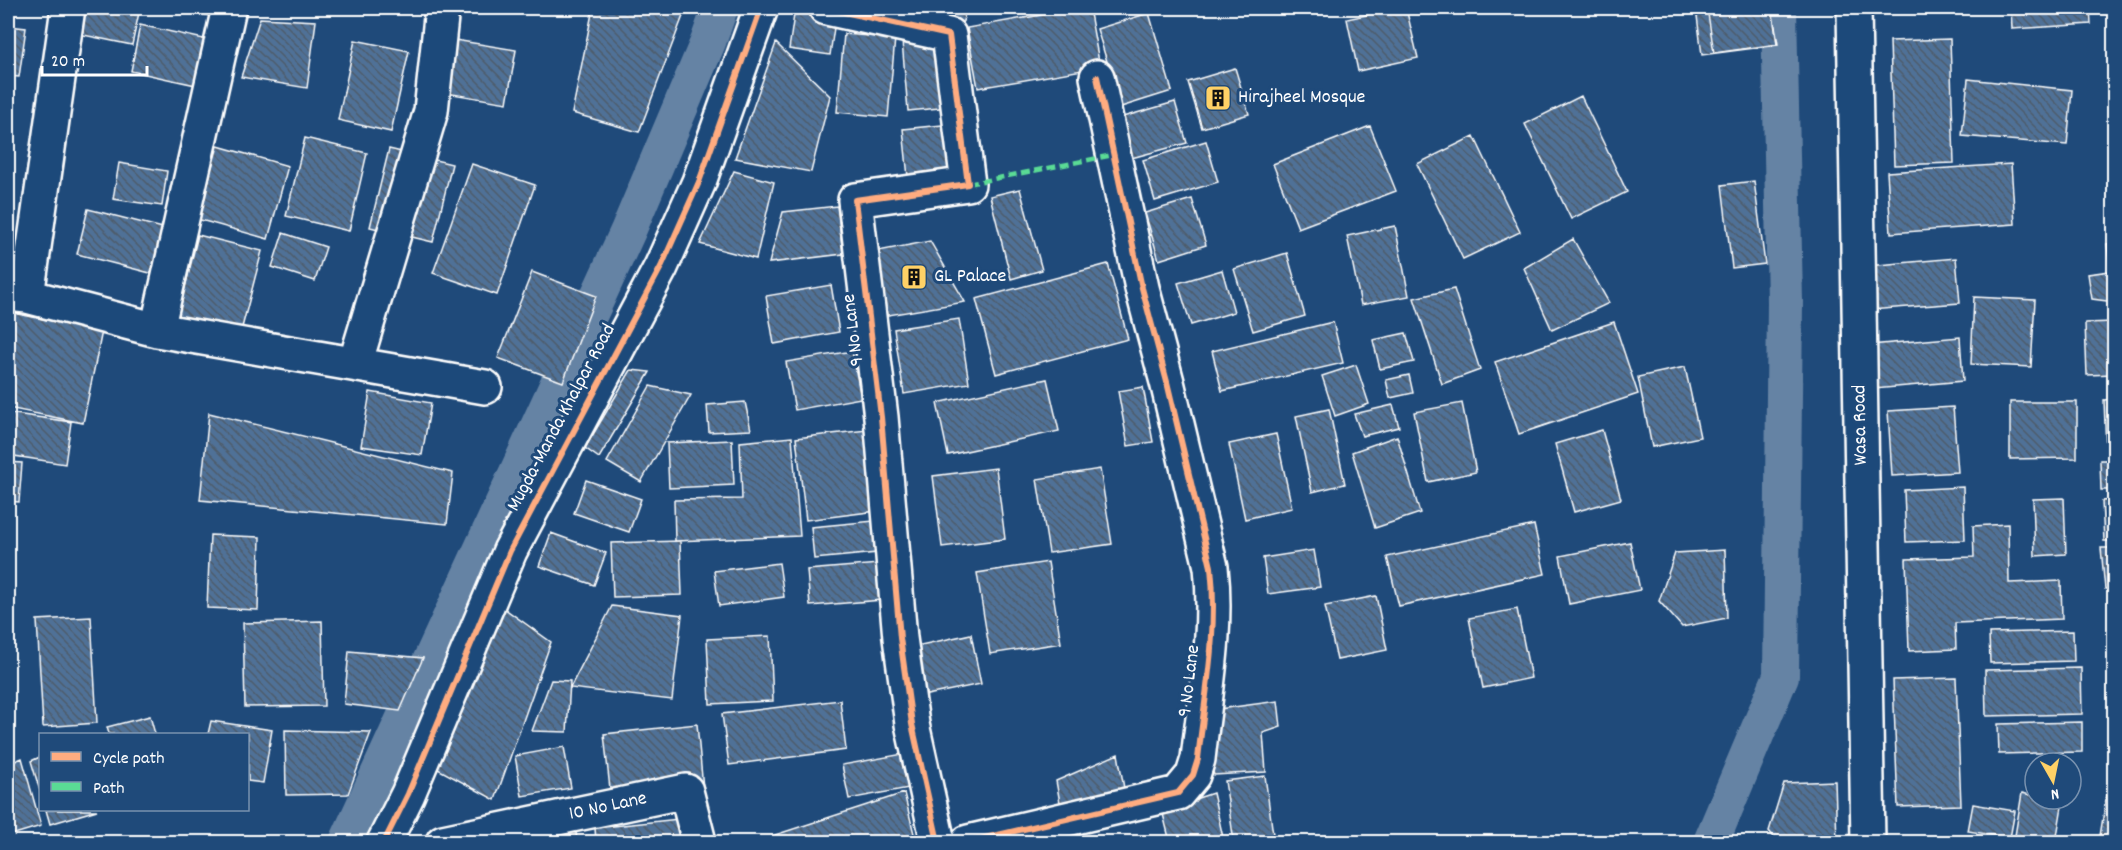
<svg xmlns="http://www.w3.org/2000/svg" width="2122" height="850" font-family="Dekko,sans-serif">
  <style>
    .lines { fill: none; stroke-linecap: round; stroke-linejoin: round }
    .canal { stroke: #6583a4; stroke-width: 36 }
    .building { fill: url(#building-back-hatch); stroke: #fff; stroke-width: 1.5 }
    .minor-casing { stroke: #fff; stroke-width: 38 }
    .minor { stroke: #1f4a7a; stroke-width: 33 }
    .quiet { stroke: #5adb95; stroke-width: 4.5; stroke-dasharray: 9 4.5; stroke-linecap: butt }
    .cycleway-casing { stroke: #1f4a7a; stroke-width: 10 }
    .cycleway { stroke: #ffac80; stroke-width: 6 }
    .labels { text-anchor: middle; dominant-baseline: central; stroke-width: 6; stroke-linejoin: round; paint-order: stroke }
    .poi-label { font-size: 20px; fill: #fff; stroke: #1f4a7a; text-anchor: start }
    .street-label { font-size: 20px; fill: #fff; stroke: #1f4a7a }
  </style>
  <defs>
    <pattern id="building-back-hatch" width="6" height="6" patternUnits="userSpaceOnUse" patternTransform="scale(1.5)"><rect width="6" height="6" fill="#507197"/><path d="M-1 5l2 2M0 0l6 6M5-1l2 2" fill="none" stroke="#4e5b6a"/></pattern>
  </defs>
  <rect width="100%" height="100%" fill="#1f4a7a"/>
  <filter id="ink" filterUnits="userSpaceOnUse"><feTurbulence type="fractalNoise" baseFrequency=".0167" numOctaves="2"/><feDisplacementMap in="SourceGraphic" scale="12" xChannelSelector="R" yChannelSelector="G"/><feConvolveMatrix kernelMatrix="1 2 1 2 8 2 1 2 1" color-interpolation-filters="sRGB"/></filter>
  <g filter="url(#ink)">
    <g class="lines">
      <path class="canal" d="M 347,842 L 628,231 L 708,42 L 720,8
        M 1711,842 L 1781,676 L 1785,302 L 1779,8"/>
    </g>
    <path class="building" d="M 74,8 L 140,8 L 132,45 L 69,32 Z
      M 168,8 L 223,8 L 221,18 Z
      M 593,8 L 686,8 L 639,132 L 572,113 Z
      M 795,8 L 836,14 L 830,55 L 789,49 Z
      M 875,8 L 966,8 L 961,30 Z
      M 1081,8 L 1089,8 L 1100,67 L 978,88 L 967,28 Z
      M 1398,8 L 1406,8 L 1418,58 L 1358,71 L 1347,19 Z
      M 1696,8 L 1772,8 L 1777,45 L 1702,55 Z
      M 1756,8 L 1772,8 L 1778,44 L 1714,53 L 1708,14 Z
      M 2011,8 L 2090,8 L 2091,24 L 2012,29 Z
      M 2111,8 L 2114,8 L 2114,16 L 2110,16 Z
      M 1149,13 L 1172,91 L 1121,107 L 1097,29 Z
      M 260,18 L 316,21 L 307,88 L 241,77 Z
      M 140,25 L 213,41 L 205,87 L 131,71 Z
      M 8,26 L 26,28 L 19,77 L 8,76 Z
      M 844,34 L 895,38 L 888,117 L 837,112 Z
      M 944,37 L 950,107 L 908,111 L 902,41 Z
      M 1950,39 L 1954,163 L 1894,165 L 1890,41 Z
      M 355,40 L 409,51 L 391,132 L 338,120 Z
      M 455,40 L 516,50 L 507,103 L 446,93 Z
      M 776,43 L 830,96 L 811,172 L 735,158 Z
      M 1235,68 L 1249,114 L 1202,128 L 1188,82 Z
      M 1968,79 L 2072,90 L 2067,145 L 1962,136 Z
      M 1581,96 L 1627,192 L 1571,219 L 1525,124 Z
      M 1175,102 L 1187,143 L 1124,160 L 1112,120 Z
      M 952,124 L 957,172 L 908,177 L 903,129 Z
      M 1370,126 L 1396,191 L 1298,228 L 1273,164 Z
      M 1474,136 L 1520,232 L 1463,259 L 1417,164 Z
      M 305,138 L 367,153 L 349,231 L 286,216 Z
      M 1206,141 L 1218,182 L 1155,201 L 1143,160 Z
      M 218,146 L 288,166 L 268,239 L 197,219 Z
      M 389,149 L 452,164 L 433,242 L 370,227 Z
      M 119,163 L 167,171 L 162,206 L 113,199 Z
      M 472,164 L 535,185 L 497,295 L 433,273 Z
      M 2011,164 L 2015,224 L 1891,233 L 1887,172 Z
      M 734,171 L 774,182 L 756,259 L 700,244 Z
      M 1754,181 L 1765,264 L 1732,268 L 1722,185 Z
      M 1020,189 L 1042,270 L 1011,279 L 990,196 Z
      M 1192,199 L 1206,245 L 1159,260 L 1145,213 Z
      M 837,206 L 843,254 L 769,263 L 783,212 Z
      M 88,209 L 163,228 L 154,274 L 77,254 Z
      M 1395,226 L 1409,296 L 1361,305 L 1347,236 Z
      M 283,233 L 326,247 L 315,281 L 272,267 Z
      M 198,235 L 262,251 L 239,339 L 176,324 Z
      M 1573,239 L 1609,303 L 1552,330 L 1524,268 Z
      M 930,241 L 965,302 L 883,316 L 873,252 Z
      M 2114,243 L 2114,302 L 2092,299 L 2088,274 L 2110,271 L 2107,244 Z
      M 1287,253 L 1305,316 L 1253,331 L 1234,269 Z
      M 1956,258 L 1960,303 L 1870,310 L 1867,266 Z
      M 1108,264 L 1128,339 L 996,374 L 976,299 Z
      M 1222,270 L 1234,312 L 1191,325 L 1178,283 Z
      M 532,272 L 596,296 L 563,382 L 498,358 Z
      M 831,285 L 839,332 L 774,344 L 766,296 Z
      M 1454,289 L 1480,370 L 1442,384 L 1414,298 Z
      M 1974,297 L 2035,300 L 2031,367 L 1971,364 Z
      M 8,312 L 102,331 L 83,423 L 8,408 Z
      M 959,319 L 969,383 L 904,394 L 894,329 Z
      M 1333,322 L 1343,363 L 1222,391 L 1212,351 Z
      M 1614,322 L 1638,394 L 1519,434 L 1495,362 Z
      M 2114,322 L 2114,374 L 2087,375 L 2085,323 Z
      M 1406,333 L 1414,362 L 1380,369 L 1373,340 Z
      M 1960,337 L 1963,381 L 1874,389 L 1870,345 Z
      M 852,351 L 861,398 L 795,410 L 786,362 Z
      M 1356,365 L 1369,404 L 1335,416 L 1322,376 Z
      M 1685,367 L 1700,437 L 1652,447 L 1638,377 Z
      M 631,370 L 650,372 L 599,458 L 585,448 Z
      M 1409,375 L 1413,393 L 1390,398 L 1386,380 Z
      M 1047,379 L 1059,431 L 948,455 L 937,403 Z
      M 650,386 L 691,395 L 641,482 L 607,462 Z
      M 1143,387 L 1153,442 L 1128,446 L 1118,391 Z
      M 370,392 L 431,403 L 422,455 L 361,446 Z
      M 2114,399 L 2114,449 L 2106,450 L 2104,400 Z
      M 745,402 L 751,430 L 709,432 L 707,405 Z
      M 2010,402 L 2077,402 L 2077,458 L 2010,459 Z
      M 1462,403 L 1476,472 L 1428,482 L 1414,412 Z
      M 1393,405 L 1399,427 L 1362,436 L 1354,414 Z
      M 1953,407 L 1958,472 L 1892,476 L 1888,411 Z
      M 1329,409 L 1345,484 L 1312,492 L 1296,416 Z
      M 8,413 L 71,422 L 65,464 L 8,455 Z
      M 209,413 L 453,473 L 447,524 L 200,500 Z
      M 867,430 L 877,511 L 806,520 L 796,438 Z
      M 1602,430 L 1621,499 L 1574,512 L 1555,444 Z
      M 1276,434 L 1292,508 L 1245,519 L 1229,444 Z
      M 1397,436 L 1420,513 L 1375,528 L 1352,452 Z
      M 792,437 L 800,536 L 675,541 L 674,500 L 742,499 L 740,442 Z
      M 732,440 L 734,485 L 669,488 L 667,443 Z
      M 2100,460 L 2114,460 L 2114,490 L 2101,490 Z
      M 8,462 L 22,463 L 19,502 L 8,501 Z
      M 996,468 L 1005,539 L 942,547 L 933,476 Z
      M 1100,469 L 1112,544 L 1049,553 L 1037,479 Z
      M 586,480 L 641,499 L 629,532 L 574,513 Z
      M 1963,487 L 1965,540 L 1906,542 L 1904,490 Z
      M 2064,498 L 2066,554 L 2035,556 L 2033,499 Z
      M 2114,500 L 2114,541 L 2104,541 L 2102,501 Z
      M 874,521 L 877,553 L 814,559 L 811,527 Z
      M 2008,524 L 2009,583 L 2061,581 L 2062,619 L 1955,623 L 1956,649 L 1909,651 L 1906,559 L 1974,557 L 1973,526 Z
      M 1534,525 L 1545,574 L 1399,606 L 1387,557 Z
      M 551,533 L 606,553 L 594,585 L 539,566 Z
      M 210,535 L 260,537 L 258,610 L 207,608 Z
      M 680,541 L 682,595 L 613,597 L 611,543 Z
      M 1630,542 L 1640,590 L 1569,604 L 1560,556 Z
      M 2101,548 L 2114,548 L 2114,589 L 2105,589 Z
      M 1314,550 L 1320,587 L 1268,594 L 1263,558 Z
      M 1725,550 L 1727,618 L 1682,627 L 1659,601 L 1675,553 Z
      M 1048,562 L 1061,643 L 990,654 L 977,573 Z
      M 779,563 L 784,597 L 719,606 L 714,571 Z
      M 879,564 L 882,600 L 810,606 L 807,570 Z
      M 1376,596 L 1387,650 L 1337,660 L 1325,606 Z
      M 501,606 L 551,642 L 495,800 L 434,767 Z
      M 612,606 L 682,615 L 672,700 L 570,688 Z
      M 1517,609 L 1531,678 L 1483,688 L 1469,618 Z
      M 91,617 L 97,723 L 43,727 L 37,620 Z
      M 322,621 L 324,706 L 245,707 L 243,623 Z
      M 2073,631 L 2074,661 L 1990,663 L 1989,633 Z
      M 971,634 L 981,684 L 917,697 L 907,648 Z
      M 770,636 L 773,701 L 710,704 L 707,639 Z
      M 349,651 L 423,658 L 400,711 L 344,704 Z
      M 2081,668 L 2082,714 L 1986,716 L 1985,670 Z
      M 1956,678 L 1961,805 L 1898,807 L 1893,680 Z
      M 551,680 L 570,681 L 567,732 L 532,731 Z
      M 840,700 L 846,750 L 729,765 L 722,714 Z
      M 1278,701 L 1281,727 L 1263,733 L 1266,772 L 1214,775 L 1207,751 L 1219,709 Z
      M 8,707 L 13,752 L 8,753 Z
      M 150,716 L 155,734 L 109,734 L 107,727 Z
      M 211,721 L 272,730 L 263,783 L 248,781 L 248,734 L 208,734 Z
      M 2082,722 L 2082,752 L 1999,754 L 1998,724 Z
      M 697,724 L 703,788 L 611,798 L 604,734 Z
      M 285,730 L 371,732 L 348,794 L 286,795 Z
      M 564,747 L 571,788 L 522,796 L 515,756 Z
      M 2114,750 L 2114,842 L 2099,842 Z
      M 903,754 L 909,788 L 849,799 L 842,765 Z
      M 1118,754 L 1125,794 L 1063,819 L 1056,781 Z
      M 40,757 L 40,791 L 31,761 Z
      M 22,758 L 41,826 L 8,836 L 8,764 Z
      M 1265,776 L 1274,842 L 1234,842 L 1225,781 Z
      M 1835,781 L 1837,842 L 1778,842 L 1769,831 L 1784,783 Z
      M 904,793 L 916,842 L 776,842 L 775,835 Z
      M 1213,793 L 1224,842 L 1170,842 L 1162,810 Z
      M 2022,793 L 2035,796 L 2035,799 L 2063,800 L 2056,842 L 2014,842 Z
      M 1973,804 L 2015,811 L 2010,838 L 1968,831 Z
      M 46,810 L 97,810 L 50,824 Z
      M 688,818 L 690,842 L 596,842 L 595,828 Z
      M 575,821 L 577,842 L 490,842 Z"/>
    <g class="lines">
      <defs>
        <path id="minor" d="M 826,8 L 949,35 L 968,184 L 855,200 L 881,417 L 900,638 L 912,724 L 938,842
          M 1854,8 L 1868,842
          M 8,294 L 27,296 L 157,330 L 485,387
          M 27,296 L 68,8
          M 157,330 L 229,8
          M 355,364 L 431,111 L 442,8
          M 384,842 L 408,794 L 510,551 L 661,267 L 699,182 L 761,8
          M 443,842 L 686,791 L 699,842
          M 968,842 L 1178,793 L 1193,775 L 1198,759 C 1205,695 1218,631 1211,567 L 1167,382 L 1142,288 L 1097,77"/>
      </defs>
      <use href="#minor" class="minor-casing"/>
      <use href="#minor" class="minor"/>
      <path class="quiet" d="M 968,184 L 1113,155"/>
      <defs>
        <path id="cycleway" d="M 826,8 L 949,35 L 968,184 L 855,200 L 881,417 L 900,638 L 912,724 L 938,842
          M 384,842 L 408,794 L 510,551 L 661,267 L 699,182 L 761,8
          M 968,842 L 1178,793 L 1193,775 L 1198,759 C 1205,695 1218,631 1211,567 L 1167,382 L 1142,288 L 1097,77"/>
      </defs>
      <use href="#cycleway" class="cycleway-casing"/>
      <use href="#cycleway" class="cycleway"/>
    </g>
  </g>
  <defs>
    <symbol id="building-square" viewBox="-11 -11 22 22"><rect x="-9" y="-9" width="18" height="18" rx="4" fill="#ffd166" stroke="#1f4a7a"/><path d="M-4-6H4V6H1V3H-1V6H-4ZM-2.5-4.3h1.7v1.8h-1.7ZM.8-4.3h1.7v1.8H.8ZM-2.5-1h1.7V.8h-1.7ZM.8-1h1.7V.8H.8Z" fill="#111"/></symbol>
  </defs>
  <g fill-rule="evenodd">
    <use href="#building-square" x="1203" y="83" width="30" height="30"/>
    <use href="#building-square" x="899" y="262" width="30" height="30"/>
  </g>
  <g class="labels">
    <g class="poi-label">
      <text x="1238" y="98">Hirajheel Mosque</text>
      <text x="934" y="277">GL Palace</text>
    </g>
    <g class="street-label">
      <text transform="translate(854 330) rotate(-97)">9 No Lane</text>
      <text transform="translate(562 418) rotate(-62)">Mugda-Manda Khalpar Road</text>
      <text transform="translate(1861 425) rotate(-91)">Wasa Road</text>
      <text transform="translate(1190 681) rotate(-83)">9 No Lane</text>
      <text transform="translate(608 807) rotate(-12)">10 No Lane</text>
    </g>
  </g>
  <rect width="2122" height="850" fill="none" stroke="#1f4a7a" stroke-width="30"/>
  <rect x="15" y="15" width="2092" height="820" fill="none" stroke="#fff" stroke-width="2" filter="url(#ink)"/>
  <rect x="39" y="733" width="210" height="78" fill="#1f4a7a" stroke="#7992af" stroke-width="1.5"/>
  <rect x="51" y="752" width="30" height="9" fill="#ffac80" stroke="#7992af" stroke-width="1.5"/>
  <text x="93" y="763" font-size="18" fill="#ffffff">Cycle path</text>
  <rect x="51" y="782" width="30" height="9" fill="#5adb95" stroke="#7992af" stroke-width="1.5"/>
  <text x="93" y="793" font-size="18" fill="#ffffff">Path</text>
  <g transform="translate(2053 781) rotate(171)"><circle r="28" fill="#1f4a7a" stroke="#7992af" stroke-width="1.5"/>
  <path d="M0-4.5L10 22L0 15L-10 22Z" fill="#ffd166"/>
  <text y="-9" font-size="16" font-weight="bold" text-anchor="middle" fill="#ffffff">N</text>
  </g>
  <path d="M42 66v9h105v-9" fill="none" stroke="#ffffff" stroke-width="3"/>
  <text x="51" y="66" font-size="18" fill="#ffffff" stroke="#1f4a7a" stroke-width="4.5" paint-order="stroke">20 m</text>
</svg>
